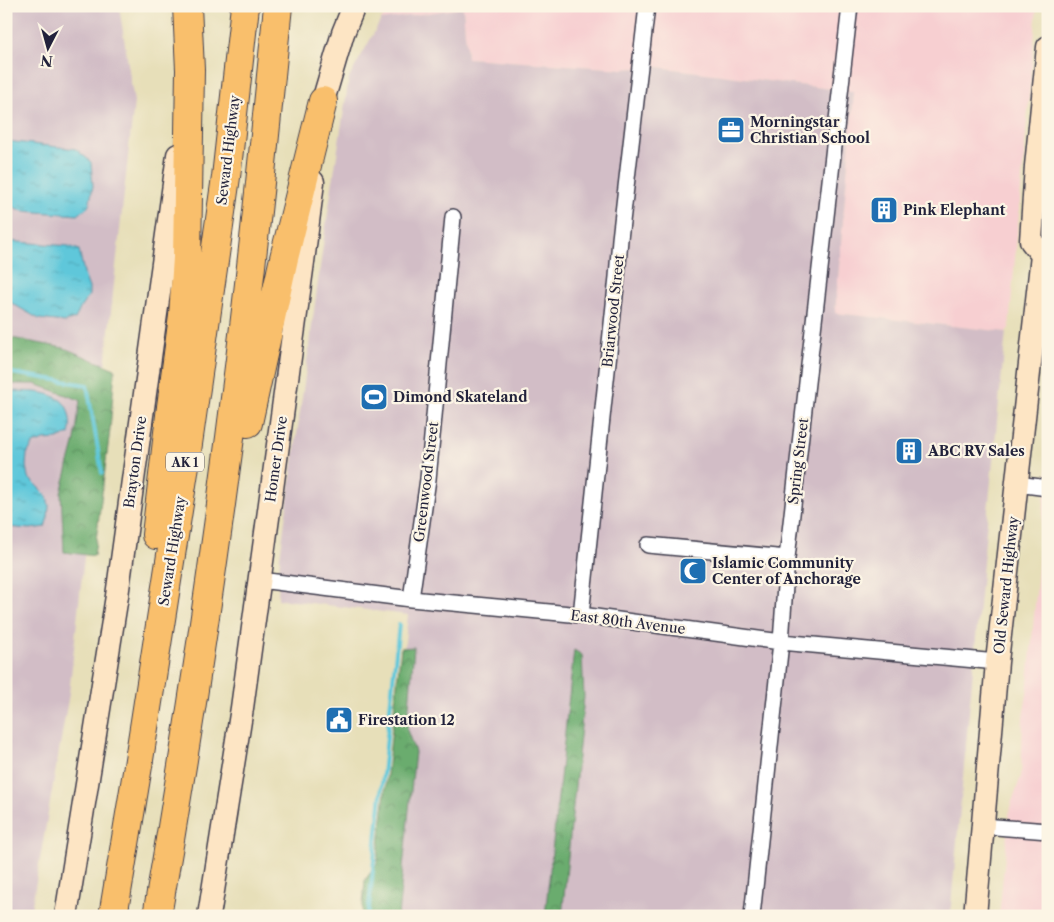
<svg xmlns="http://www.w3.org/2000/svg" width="1054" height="922" font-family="'Libre Caslon Text',serif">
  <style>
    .built { fill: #f7cfd1 }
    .industrial { fill: #d2bdc6 }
    .forest { fill: url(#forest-crowns); stroke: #466754 }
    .water { fill: url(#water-ripples); stroke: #40748a }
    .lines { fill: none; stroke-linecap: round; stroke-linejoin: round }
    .stream { stroke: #5ec7da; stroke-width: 4 }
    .street-casing { stroke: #403e4e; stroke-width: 18 }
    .secondary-casing { stroke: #403e4e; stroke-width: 25 }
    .highway-casing { stroke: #403e4e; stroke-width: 30 }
    .street { stroke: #fff; stroke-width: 15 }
    .secondary { stroke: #fde5c4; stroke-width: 22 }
    .highway { stroke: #f9bf6c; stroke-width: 28 }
    .labels { text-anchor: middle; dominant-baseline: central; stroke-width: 4.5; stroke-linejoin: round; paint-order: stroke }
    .shield { fill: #fcf5e5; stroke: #63616e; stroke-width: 1 }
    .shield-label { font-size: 12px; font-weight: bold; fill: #22223b }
    .poi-label { font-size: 14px; font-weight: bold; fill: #22223b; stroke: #fcf5e5; text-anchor: start }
    .street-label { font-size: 14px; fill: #22223b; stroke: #fcf5e5 }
  </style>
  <defs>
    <pattern id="forest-crowns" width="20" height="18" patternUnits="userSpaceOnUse" patternTransform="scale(1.25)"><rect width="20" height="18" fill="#6aac6e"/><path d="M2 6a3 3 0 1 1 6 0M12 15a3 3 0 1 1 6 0" fill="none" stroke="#578c5c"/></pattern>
    <pattern id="water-ripples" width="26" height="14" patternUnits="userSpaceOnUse" patternTransform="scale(1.25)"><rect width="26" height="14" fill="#5ec7da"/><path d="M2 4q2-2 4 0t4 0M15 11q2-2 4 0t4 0" fill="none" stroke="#4da1b2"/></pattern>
  </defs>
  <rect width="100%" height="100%" fill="#fcf5e5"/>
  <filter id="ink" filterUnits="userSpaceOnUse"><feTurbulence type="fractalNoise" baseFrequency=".02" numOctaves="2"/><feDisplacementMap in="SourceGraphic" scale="10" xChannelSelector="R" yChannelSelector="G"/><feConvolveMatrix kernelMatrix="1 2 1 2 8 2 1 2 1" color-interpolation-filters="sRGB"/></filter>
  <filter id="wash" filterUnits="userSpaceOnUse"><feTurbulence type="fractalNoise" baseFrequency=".0096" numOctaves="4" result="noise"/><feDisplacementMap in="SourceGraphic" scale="20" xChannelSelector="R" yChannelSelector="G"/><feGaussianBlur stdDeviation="1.12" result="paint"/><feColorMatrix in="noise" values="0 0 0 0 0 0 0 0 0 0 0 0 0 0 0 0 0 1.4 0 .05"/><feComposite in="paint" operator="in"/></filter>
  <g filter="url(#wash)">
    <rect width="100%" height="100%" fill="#e7dfb9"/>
    <path class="built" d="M 390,6 L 1037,6 L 1009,328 L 1006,332 L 835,313 L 854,92 L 657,67 L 622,69 L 467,58 L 463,8 L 381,20 Z
      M 1048,459 L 1048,916 L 999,916 L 1010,807 L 1021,776 L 1023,717 L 1027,694 Z"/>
    <path class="industrial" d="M 6,6 L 119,6 L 134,102 L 69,694 L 30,916 L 6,916 Z
      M 463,8 L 467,58 L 622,69 L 657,67 L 854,92 L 835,313 L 1006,332 L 986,531 L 950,916 L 373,916 L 408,615 L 278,599 L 280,557 L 324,238 L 349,78 L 381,20 Z"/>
    <path class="forest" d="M 6,337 L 64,348 L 115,369 L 110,430 L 94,556 L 64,552 L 61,493 L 75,440 L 80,400 L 35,384 L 6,384 Z
      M 414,647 L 407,730 L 415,752 L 398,916 L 362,916 L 365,880 L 377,864 L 401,648 Z
      M 574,650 L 582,655 L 584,697 L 562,916 L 545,916 Z"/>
    <path class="water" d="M 6,141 L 76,149 L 91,162 L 93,186 L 89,206 L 78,215 L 23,211 L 8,205 L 6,204 Z
      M 6,241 L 69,246 L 79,250 L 85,277 L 89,288 L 89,295 L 81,307 L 75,319 L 65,322 L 39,319 L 6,300 Z
      M 6,391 C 27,392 64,388 69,414 C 71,422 71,426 69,434 L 57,439 L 44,440 L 33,444 L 27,454 L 26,466 L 28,477 L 47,496 L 49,506 L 48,517 L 45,527 L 30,529 L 6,527 Z"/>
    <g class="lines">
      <path class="stream" d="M 6,372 L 87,385 L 102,473
        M 368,916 L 399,624"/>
    </g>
  </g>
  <g filter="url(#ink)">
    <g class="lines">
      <defs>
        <path id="street" d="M 1017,484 L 1048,488
          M 648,545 L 787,558
          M 260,580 L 411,599 L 581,615 L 781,642 L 997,662
          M 411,599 L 428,479 L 453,217
          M 581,615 L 617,277 L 620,239 L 647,6
          M 983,826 L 1048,831
          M 752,916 L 781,642 L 787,558 L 850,6"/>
        <path id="secondary" d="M 321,118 L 323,101 L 343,33 L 354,6
          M 1042,255 L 1031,241 L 1036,166 L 1048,47
          M 66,916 L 117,596 L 178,155
          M 209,916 L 242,708 L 303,262 L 313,182
          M 975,916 L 997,662 L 1042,255 L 1048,248"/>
        <path id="highway" d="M 248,423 L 284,258 L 323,101
          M 156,535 L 171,407 L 183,316 L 187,258 L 190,70 L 187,6
          M 113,916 L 138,766 L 184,472 L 226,177 L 245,6
          M 157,916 C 189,731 217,545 240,359 C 255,242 266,124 278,6"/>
      </defs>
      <use href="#street" class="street-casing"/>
      <use href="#secondary" class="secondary-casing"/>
      <use href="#highway" class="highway-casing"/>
      <use href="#street" class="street"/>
      <use href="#secondary" class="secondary"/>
      <use href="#highway" class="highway"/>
    </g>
  </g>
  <defs>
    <symbol id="office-square" viewBox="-11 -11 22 22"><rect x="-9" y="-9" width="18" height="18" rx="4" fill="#1f6fb2" stroke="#fcf5e5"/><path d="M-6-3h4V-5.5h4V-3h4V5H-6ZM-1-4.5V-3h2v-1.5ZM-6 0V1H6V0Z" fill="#fff"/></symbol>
    <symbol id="building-square" viewBox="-11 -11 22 22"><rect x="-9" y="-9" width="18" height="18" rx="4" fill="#1f6fb2" stroke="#fcf5e5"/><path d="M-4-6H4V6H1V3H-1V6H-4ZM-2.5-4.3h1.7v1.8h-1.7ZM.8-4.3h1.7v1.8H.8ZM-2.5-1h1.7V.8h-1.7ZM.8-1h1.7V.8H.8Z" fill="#fff"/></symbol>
    <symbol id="stadium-square" viewBox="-11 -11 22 22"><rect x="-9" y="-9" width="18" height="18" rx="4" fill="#1f6fb2" stroke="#fcf5e5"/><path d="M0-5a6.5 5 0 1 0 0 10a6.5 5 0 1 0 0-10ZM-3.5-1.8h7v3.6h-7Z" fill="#fff"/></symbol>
    <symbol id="mosque-square" viewBox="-11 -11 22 22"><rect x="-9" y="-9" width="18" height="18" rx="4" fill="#1f6fb2" stroke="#fcf5e5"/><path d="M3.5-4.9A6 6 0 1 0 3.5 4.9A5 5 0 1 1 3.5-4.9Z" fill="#fff"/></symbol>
    <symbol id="civic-square" viewBox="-11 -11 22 22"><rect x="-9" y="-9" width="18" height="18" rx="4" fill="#1f6fb2" stroke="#fcf5e5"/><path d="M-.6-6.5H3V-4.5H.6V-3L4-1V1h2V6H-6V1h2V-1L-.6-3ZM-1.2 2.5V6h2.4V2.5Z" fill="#fff"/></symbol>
  </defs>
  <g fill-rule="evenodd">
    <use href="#office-square" x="715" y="114" width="32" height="32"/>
    <use href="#building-square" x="868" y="194" width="32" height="32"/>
    <use href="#stadium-square" x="358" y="381" width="32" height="32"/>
    <use href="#building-square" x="893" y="435" width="32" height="32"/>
    <use href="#mosque-square" x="677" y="555" width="32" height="32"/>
    <use href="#civic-square" x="323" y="704" width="32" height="32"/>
  </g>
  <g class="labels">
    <rect class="shield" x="166" y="452.5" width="38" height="19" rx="4"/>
    <g class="shield-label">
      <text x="185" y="462">AK 1</text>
    </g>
    <g class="poi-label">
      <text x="750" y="122">Morningstar<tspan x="750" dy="16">Christian School</tspan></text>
      <text x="903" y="210">Pink Elephant</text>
      <text x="393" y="397">Dimond Skateland</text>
      <text x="928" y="451">ABC RV Sales</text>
      <text x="712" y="563">Islamic Community<tspan x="712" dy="16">Center of Anchorage</tspan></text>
      <text x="358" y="720">Firestation 12</text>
    </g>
    <g class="street-label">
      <text transform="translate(228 150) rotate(-83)">Seward Highway</text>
      <text transform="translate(613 311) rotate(-84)">Briarwood Street</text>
      <text transform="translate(276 459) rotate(-82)">Homer Drive</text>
      <text transform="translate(798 461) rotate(-83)">Spring Street</text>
      <text transform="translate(135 462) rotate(-82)">Brayton Drive</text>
      <text transform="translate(426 482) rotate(-83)">Greenwood Street</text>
      <text transform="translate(172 551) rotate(-81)">Seward Highway</text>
      <text transform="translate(1006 585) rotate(-84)">Old Seward Highway</text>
      <text transform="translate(628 622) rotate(7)">East 80th Avenue</text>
    </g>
  </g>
  <rect width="1054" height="922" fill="none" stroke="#fcf5e5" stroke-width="25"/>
  <g transform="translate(48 48) rotate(186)" stroke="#fcf5e5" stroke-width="4" paint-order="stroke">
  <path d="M0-4L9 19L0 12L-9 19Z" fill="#22223b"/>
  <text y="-8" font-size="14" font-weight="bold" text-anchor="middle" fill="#22223b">N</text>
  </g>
</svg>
